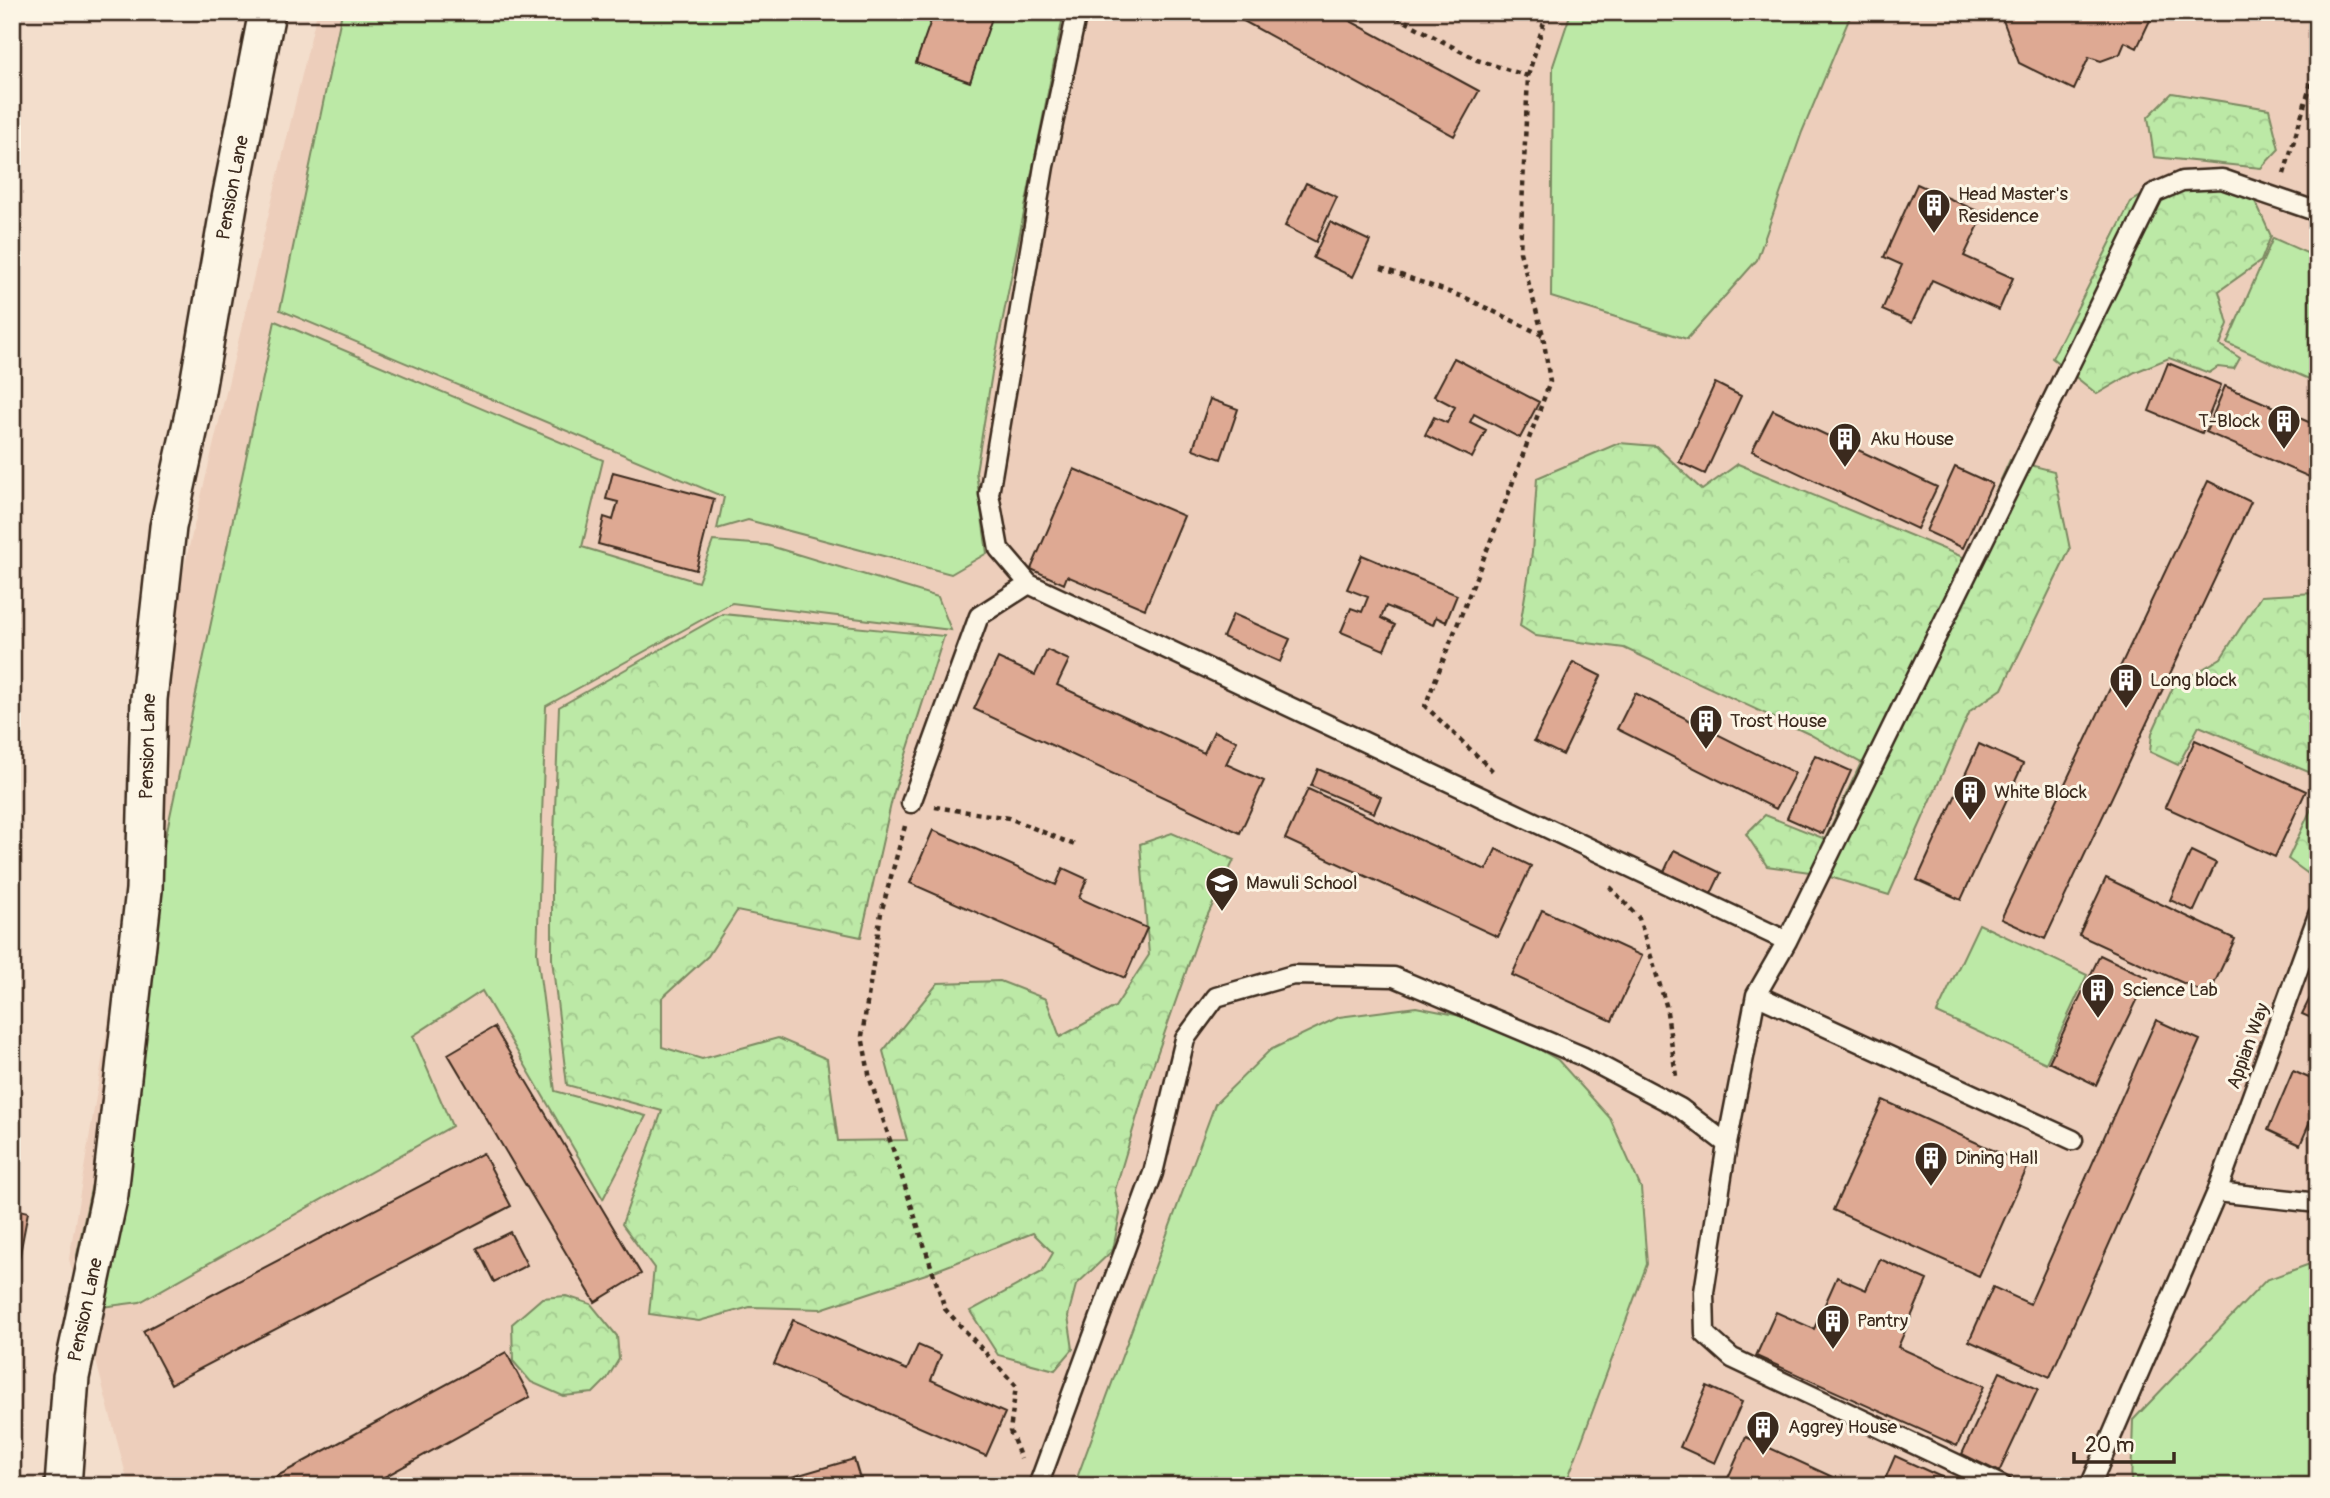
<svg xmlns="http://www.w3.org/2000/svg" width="2330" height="1498" font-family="Pangolin,sans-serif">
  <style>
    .built { fill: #edcebb }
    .green { fill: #bce9a6; stroke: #7c8a62; stroke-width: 2 }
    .forest { fill: url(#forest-crowns); stroke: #7c8a62; stroke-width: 2 }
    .building { fill: #dea993; stroke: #3b2a1e; stroke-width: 2 }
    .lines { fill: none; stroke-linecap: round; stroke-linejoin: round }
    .service-casing { stroke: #3b2a1e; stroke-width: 23 }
    .minor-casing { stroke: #3b2a1e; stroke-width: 40 }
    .path { stroke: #3b2a1e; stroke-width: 4.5; stroke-dasharray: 5 5; stroke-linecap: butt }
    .service { stroke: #fcf5e5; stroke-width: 18 }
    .minor { stroke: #fcf5e5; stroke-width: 35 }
    .labels { text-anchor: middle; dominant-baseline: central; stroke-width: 6; stroke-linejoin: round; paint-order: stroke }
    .street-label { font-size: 19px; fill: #3b2a1e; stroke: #fcf5e5 }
    .poi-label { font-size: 19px; fill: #3b2a1e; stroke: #fcf5e5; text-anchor: start }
  </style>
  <defs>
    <pattern id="forest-crowns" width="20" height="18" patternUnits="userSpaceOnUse" patternTransform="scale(1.75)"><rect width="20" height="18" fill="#bce9a6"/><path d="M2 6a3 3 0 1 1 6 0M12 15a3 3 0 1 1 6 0" fill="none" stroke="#a2c88e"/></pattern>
  </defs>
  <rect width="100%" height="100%" fill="#f3decc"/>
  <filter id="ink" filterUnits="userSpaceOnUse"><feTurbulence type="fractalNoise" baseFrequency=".0143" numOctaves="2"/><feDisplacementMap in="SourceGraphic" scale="14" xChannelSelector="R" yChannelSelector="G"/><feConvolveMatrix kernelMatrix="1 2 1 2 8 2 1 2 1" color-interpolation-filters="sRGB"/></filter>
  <g filter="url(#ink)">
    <path class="built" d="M 317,12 L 2318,12 L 2318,1486 L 129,1486 L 69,1259 L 184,568 Z"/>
    <path class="green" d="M 342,12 L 1064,12 L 992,373 L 976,472 L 987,553 L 951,574 L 748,520 L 717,529 L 724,497 L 280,310 Z
      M 1571,12 L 1852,12 L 1802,132 L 1757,260 L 1687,339 L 1551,297 L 1553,66 Z
      M 2273,238 L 2318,258 L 2318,383 L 2227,343 Z
      M 275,321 L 603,460 L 582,547 L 698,582 L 713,541 L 767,545 L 938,597 L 951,630 L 732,603 L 546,706 L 537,953 L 555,1091 L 646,1116 L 603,1199 L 482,991 L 413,1036 L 452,1126 L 140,1302 L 102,1307 L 77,1255 Z
      M 1979,924 L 2087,975 L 2046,1063 L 1937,1013 Z
      M 1416,1007 L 1491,1022 L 1558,1060 L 1610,1118 L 1641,1188 L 1647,1264 L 1565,1486 L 1074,1486 L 1215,1104 L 1270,1050 L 1339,1017 Z
      M 2318,1261 L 2318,1486 L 2131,1486 L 2133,1420 L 2266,1280 Z"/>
    <path class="forest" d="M 2172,93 L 2269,109 L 2279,149 L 2261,168 L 2154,157 L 2148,117 Z
      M 2226,174 L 2255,201 L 2271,236 L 2261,261 L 2219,291 L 2228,324 L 2220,345 L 2240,358 L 2234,369 L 2218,367 L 2209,373 L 2169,358 L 2135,372 L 2097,394 L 2052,358 L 2131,202 L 2171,178 Z
      M 1619,443 L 1656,446 L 1702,490 L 1738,464 L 1965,558 L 2010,460 L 2054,471 L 2070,549 L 2002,689 L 1970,711 L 1889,895 L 1817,873 L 1767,866 L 1746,834 L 1765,815 L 1825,839 L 1861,763 L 1809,734 L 1624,648 L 1536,636 L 1520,626 L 1532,553 L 1537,478 Z
      M 2318,590 L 2318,776 L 2199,726 L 2178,765 L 2150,752 L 2152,733 L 2173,687 L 2221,658 L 2261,596 L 2315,593 Z
      M 723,614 L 944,636 L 893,795 L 861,937 L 737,911 L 708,956 L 662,998 L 662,1047 L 702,1059 L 778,1038 L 827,1059 L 838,1141 L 907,1140 L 883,1051 L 938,983 L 1000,981 L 1046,999 L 1060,1037 L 1115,1007 L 1149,955 L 1140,844 L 1172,833 L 1234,860 L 1201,929 L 1147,1083 L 1115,1190 L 1120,1214 L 1113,1250 L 1076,1285 L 1068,1316 L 1073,1349 L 1055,1370 L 998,1355 L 970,1311 L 1042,1272 L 1053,1253 L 1033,1233 L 929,1273 L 821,1309 L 750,1307 L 699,1321 L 649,1314 L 654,1268 L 622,1224 L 662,1111 L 567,1085 L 552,959 L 552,887 L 559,707 Z
      M 2318,794 L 2318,881 L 2288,859 Z
      M 566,1296 L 591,1304 L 617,1336 L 619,1359 L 607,1379 L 593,1393 L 563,1396 L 531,1382 L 513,1361 L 512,1324 L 542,1298 Z"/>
    <path class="building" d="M 934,12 L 994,12 L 970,82 L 916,63 Z
      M 1227,12 L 1334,12 L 1479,91 L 1454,136 Z
      M 2000,12 L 2147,12 L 2152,16 L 2137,48 L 2125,42 L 2120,54 L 2101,61 L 2089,57 L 2074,90 L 2019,63 Z
      M 1306,183 L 1337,197 L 1316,242 L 1285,226 Z
      M 1917,184 L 1984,214 L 1964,256 L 2013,278 L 1999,310 L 1932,280 L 1912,323 L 1882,310 L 1902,265 L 1884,257 Z
      M 1330,222 L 1370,241 L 1353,277 L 1313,258 Z
      M 1454,358 L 1539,402 L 1520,438 L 1474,414 L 1470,422 L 1486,430 L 1472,458 L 1425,435 L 1434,417 L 1447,423 L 1455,407 L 1434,396 Z
      M 2168,363 L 2221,385 L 2202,433 L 2149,411 Z
      M 1715,383 L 1741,396 L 1705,474 L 1679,462 Z
      M 2225,386 L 2318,426 L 2318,470 L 2314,479 L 2206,432 Z
      M 1210,399 L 1238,409 L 1221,459 L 1193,449 Z
      M 1773,410 L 1937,487 L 1917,529 L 1752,451 Z
      M 1955,467 L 1992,484 L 1963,548 L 1926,531 Z
      M 1074,469 L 1184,516 L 1145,609 L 1067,576 L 1064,584 L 1031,569 Z
      M 613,472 L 714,499 L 696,570 L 598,544 L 604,517 L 613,520 L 618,502 L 606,499 Z
      M 2208,481 L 2251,502 L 2045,939 L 2001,919 Z
      M 1362,555 L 1457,595 L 1446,622 L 1436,617 L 1433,625 L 1386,606 L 1381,618 L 1395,625 L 1384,650 L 1341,632 L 1351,608 L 1362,612 L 1368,597 L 1347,589 Z
      M 1233,614 L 1290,639 L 1280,662 L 1223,637 Z
      M 1047,650 L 1069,660 L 1057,685 L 1204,753 L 1214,731 L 1237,741 L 1226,764 L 1264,781 L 1240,833 L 974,709 L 998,658 L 1035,675 Z
      M 1573,662 L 1601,676 L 1563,755 L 1534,741 Z
      M 1635,693 L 1795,773 L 1776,809 L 1617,729 Z
      M 2195,740 L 2306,791 L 2275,857 L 2165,807 Z
      M 1979,744 L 2023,764 L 1961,900 L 1917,880 Z
      M 1815,755 L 1851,771 L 1823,834 L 1787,818 Z
      M 1318,769 L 1381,797 L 1374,813 L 1311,786 Z
      M 1308,789 L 1486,870 L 1496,849 L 1531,866 L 1498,937 L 1285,839 Z
      M 933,830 L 1056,885 L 1063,868 L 1087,879 L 1079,898 L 1147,928 L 1125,978 L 910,883 Z
      M 1674,850 L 1721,873 L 1711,894 L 1664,872 Z
      M 2191,851 L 2216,863 L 2194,911 L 2170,900 Z
      M 2106,878 L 2235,939 L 2209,995 L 2079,935 Z
      M 1542,910 L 1642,956 L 1612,1021 L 1512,975 Z
      M 2100,955 L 2148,978 L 2096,1085 L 2049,1062 Z
      M 2311,996 L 2318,999 L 2318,1021 L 2302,1014 Z
      M 2156,1020 L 2200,1040 L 2050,1377 L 1969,1341 L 1993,1287 L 2030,1304 Z
      M 494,1027 L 641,1274 L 595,1302 L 448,1054 Z
      M 2293,1071 L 2318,1082 L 2318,1104 L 2300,1145 L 2268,1130 Z
      M 1883,1100 L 2028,1166 L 1979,1276 L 1833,1210 Z
      M 483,1153 L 511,1206 L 171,1384 L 143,1331 Z
      M 12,1208 L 28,1212 L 15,1280 L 12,1280 Z
      M 510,1232 L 527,1265 L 494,1282 L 477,1248 Z
      M 1880,1259 L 1927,1280 L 1898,1347 L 1984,1386 L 1957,1446 L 1756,1356 L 1776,1312 L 1814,1329 L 1837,1277 L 1866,1290 Z
      M 793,1320 L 907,1370 L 918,1345 L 941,1355 L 931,1380 L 1005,1413 L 986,1456 L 774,1364 Z
      M 506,1352 L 530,1397 L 368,1486 L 259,1486 Z
      M 2000,1372 L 2038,1389 L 1999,1472 L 1962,1454 Z
      M 1707,1386 L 1742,1402 L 1715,1463 L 1680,1447 Z
      M 1746,1437 L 1852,1486 L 1746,1486 L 1728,1478 Z
      M 1895,1456 L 1961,1486 L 1882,1486 Z
      M 854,1459 L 862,1486 L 761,1486 Z"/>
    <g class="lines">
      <defs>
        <path id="service" d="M 1077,12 L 1044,166 L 989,494 L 999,549 L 1029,584 L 1787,941 L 1756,995 L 1727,1144 L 1704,1292 L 1705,1334 L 1732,1358 L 2003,1486
          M 911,803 L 979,616 L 1029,584
          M 1787,941 L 2154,193 L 2182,181 L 2222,179 L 2318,212
          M 1756,995 L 2073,1140
          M 2217,1192 L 2318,915
          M 1038,1486 L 1153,1173 L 1185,1039 L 1216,997 L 1293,975 L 1394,977 L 1582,1056 L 1680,1108 L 1727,1144
          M 2090,1486 L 2217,1192 L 2318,1203"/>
        <g id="minor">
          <path id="s1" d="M 63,1486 L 71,1377 L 110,1194 L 144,890 L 149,699 L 168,527 L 193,414 L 230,199 L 267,12"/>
        </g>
      </defs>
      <use href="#service" class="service-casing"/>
      <use href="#minor" class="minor-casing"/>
      <path class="path" d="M 1388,12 L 1477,60 L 1528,76 L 1520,252 L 1543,335 L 1550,382 L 1498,522 L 1425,706 L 1495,773
        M 1528,76 L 1547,12
        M 2284,174 L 2318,60
        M 1381,268 L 1466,298 L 1542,335
        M 935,807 L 1009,818 L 1077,846
        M 905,826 L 881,913 L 862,1036 L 870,1079 L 945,1309 L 1016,1386 L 1010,1431 L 1021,1459
        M 1610,887 L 1639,918 L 1666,1005 L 1676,1076"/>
      <use href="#service" class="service"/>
      <use href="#minor" class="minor"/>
    </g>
  </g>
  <defs>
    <symbol id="building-pin" viewBox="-11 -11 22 30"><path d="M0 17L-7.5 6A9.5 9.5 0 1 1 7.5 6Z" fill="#3b2a1e" stroke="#fcf5e5"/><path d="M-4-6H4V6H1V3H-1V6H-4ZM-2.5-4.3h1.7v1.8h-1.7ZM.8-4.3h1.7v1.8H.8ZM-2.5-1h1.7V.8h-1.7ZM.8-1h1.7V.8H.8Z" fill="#fff"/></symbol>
    <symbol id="school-pin" viewBox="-11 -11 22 30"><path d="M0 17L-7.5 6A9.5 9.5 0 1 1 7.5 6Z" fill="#3b2a1e" stroke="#fcf5e5"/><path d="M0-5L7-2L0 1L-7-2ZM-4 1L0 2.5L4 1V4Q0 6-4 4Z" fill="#fff"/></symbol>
  </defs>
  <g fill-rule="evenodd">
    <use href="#building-pin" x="1915" y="186" width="38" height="52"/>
    <use href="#building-pin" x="2265" y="402" width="38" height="52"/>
    <use href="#building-pin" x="1826" y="420" width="38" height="52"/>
    <use href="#building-pin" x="2107" y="661" width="38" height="52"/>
    <use href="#building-pin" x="1687" y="702" width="38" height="52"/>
    <use href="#building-pin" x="1951" y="773" width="38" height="52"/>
    <use href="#school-pin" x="1203" y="864" width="38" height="52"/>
    <use href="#building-pin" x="2079" y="971" width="38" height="52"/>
    <use href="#building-pin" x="1912" y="1139" width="38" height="52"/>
    <use href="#building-pin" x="1814" y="1302" width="38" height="52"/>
    <use href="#building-pin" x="1744" y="1408" width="38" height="52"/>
  </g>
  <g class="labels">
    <g class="street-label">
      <text stroke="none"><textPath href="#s1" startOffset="1312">Pension Lane</textPath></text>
      <text stroke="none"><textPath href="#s1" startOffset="746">Pension Lane</textPath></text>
      <text transform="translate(2248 1046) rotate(-70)">Appian Way</text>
      <text stroke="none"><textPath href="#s1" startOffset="178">Pension Lane</textPath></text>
    </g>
    <g class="poi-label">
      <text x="1958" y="194">Head Master's<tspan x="1958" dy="22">Residence</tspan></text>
      <text x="2260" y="421" text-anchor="end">T-Block</text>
      <text x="1870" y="439">Aku House</text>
      <text x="2150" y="680">Long block</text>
      <text x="1730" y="721">Trost House</text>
      <text x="1994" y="792">White Block</text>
      <text x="1246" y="883">Mawuli School</text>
      <text x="2122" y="990">Science Lab</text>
      <text x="1955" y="1158">Dining Hall</text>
      <text x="1857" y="1321">Pantry</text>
      <text x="1788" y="1427">Aggrey House</text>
    </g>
  </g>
  <rect width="2330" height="1498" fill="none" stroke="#fcf5e5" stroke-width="42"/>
  <rect x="21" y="21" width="2288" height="1456" fill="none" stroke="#3b2a1e" stroke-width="2.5" filter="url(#ink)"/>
  <path d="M2074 1452v10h100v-10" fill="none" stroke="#3b2a1e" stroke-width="3.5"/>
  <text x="2085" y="1452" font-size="21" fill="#3b2a1e" stroke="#fcf5e5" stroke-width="5" paint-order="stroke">20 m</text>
</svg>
